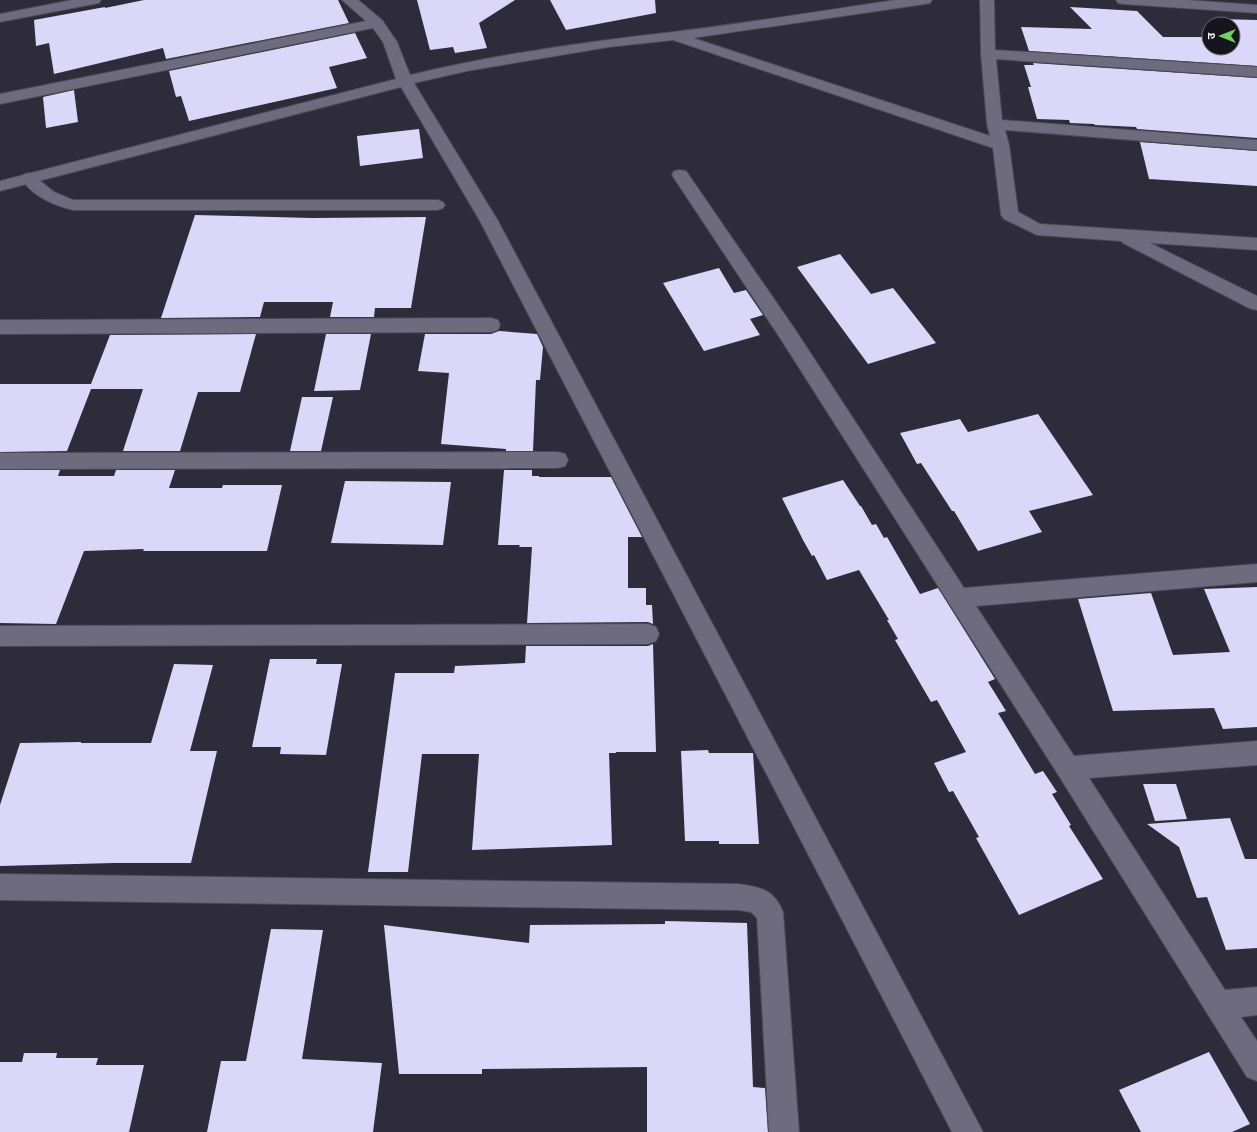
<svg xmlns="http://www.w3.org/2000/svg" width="1257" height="1132" font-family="Karla,'Noto Sans Devanagari',sans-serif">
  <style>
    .building { fill: #dad7f8 }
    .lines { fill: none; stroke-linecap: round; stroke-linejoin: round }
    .lane-casing { stroke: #4b4956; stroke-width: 2 }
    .street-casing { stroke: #4b4956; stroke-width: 2 }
    .secondary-casing { stroke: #4b4956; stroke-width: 2 }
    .lane { fill: #6d6b7d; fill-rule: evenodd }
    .street { fill: #6d6b7d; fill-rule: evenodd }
    .secondary { fill: #6d6b7d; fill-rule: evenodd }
  </style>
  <rect width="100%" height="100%" fill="#2e2b3b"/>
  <path class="building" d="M 144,0 L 338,0 L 349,23 L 166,59 L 163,48 L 54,74 L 49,43 L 36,46 L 34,20 L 105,7 L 105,8 Z
    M 417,0 L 515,0 L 479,23 L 487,48 L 455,53 L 453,47 L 430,50 Z
    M 550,0 L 655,0 L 656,13 L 566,30 Z
    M 1070,7 L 1137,11 L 1163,37 L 1209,37 L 1209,48 L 1233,48 L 1233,24 L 1221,24 L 1219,19 L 1257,20 L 1257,66 L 1029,51 L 1021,27 L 1092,29 Z
    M 355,33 L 367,58 L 329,67 L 337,88 L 189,121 L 181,96 L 176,97 L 169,71 Z
    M 1033,63 L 1257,78 L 1257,138 L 1137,129 L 1136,127 L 1095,125 L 1094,124 L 1070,123 L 1069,120 L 1037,119 L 1028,87 L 1031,87 L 1024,65 L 1034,65 Z
    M 74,90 L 78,122 L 46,128 L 43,97 Z
    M 419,129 L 423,158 L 360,166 L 357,136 Z
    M 1140,142 L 1257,151 L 1257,186 L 1149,179 Z
    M 195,215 L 312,218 L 426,217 L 411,308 L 375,308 L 374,317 L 330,317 L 333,302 L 264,302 L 260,317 L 161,318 Z
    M 840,254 L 871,294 L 893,288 L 936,343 L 868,364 L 797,267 Z
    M 719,268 L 734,293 L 746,290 L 763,315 L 750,319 L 760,335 L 704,351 L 663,283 Z
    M 499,331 L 537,334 L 543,347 L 540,380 L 536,380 L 533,451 L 506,451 L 506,449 L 441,444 L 449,373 L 418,371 L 425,334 L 491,334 Z
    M 256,334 L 240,392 L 198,392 L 180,451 L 123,451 L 143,389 L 91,389 L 67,451 L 0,452 L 0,384 L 91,384 L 110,335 Z
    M 326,334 L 371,334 L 360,390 L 314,391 Z
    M 302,397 L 333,397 L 321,451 L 290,451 Z
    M 1038,414 L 1093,495 L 1029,511 L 1042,532 L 978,551 L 954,511 L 952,511 L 921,463 L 917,464 L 900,433 L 960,419 L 968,432 Z
    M 0,470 L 60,470 L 58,476 L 114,476 L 116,470 L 175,470 L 169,488 L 222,488 L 223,485 L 282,485 L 267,551 L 143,551 L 144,549 L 84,551 L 56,624 L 0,623 Z
    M 504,470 L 532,470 L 532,476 L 539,476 L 539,477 L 611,477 L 642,537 L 628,537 L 628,588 L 646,588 L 646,605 L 652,605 L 653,624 L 648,622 L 527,623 L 532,547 L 519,547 L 520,545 L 498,545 Z
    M 843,480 L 860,506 L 861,506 L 872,525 L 876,524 L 884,538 L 887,537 L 920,594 L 938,588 L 995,679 L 988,682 L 1006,711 L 998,713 L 1035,774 L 1043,771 L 1057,792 L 1052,794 L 1071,825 L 1069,826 L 1103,879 L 1019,915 L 976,838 L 979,837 L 953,791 L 949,792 L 934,763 L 966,752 L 937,700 L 931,702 L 895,640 L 898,639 L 887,620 L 889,620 L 859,570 L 827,580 L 814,555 L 812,556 L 803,540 L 782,498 Z
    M 345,481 L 451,482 L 443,545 L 331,543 Z
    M 1257,587 L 1257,727 L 1223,729 L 1214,708 L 1113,711 L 1078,599 L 1151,593 L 1173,655 L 1230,652 L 1204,589 Z
    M 653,644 L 656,752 L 616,752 L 616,753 L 609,753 L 612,845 L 472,850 L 479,754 L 422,754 L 408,872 L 368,872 L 395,673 L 454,673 L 455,666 L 525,663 L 526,646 L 648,646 Z
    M 270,659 L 317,659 L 316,664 L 342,664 L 326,755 L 280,754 L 281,747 L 252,747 Z
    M 174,664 L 213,665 L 190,751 L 217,751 L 191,863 L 114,863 L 0,866 L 0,805 L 20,743 L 81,742 L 81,743 L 151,743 Z
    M 708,750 L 709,753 L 753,753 L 759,844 L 719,844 L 719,841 L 685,841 L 681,751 Z
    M 1143,784 L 1176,784 L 1187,819 L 1155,821 Z
    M 1230,818 L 1245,859 L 1257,859 L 1257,948 L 1226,950 L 1207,897 L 1197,898 L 1179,847 L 1147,824 Z
    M 665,921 L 747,923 L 753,1087 L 765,1088 L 768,1132 L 647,1132 L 647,1067 L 482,1069 L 482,1074 L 399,1074 L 384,925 L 529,943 L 530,925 L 665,924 Z
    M 271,929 L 323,930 L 302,1059 L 382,1063 L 373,1132 L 207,1132 L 221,1061 L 246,1061 Z
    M 1209,1052 L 1250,1124 L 1232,1132 L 1141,1132 L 1119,1090 Z
    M 24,1053 L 57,1053 L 56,1058 L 98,1058 L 96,1065 L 144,1065 L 129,1132 L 0,1132 L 0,1062 L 22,1062 Z"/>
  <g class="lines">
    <defs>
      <path id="lane" d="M 28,173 L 33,175 L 54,192 L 73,200 L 438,200 L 443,202 L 445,205 L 443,208 L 438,210 L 73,210 C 53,205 32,196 21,178 L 23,175 Z"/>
      <path id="street" d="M 342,0 L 358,0 L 382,20 L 397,42 L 410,75 C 497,54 585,42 673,32 C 747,23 821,11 895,0 L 932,0 L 930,3 L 925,4 L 693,38 L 990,136 L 987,124 L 981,54 L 980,0 L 994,0 L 995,50 L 1257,67 L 1257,77 L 996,59 L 1002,120 L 1257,140 L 1257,150 L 1005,130 L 1009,145 L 1018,212 L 1040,224 L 1257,238 L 1257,250 L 1150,243 L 1257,296 L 1257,310 L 1251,309 L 1123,243 L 1121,241 L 1037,235 L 1004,219 L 1001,215 L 993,148 L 673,40 L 609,47 L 467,71 L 414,83 L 498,221 L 983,1132 L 952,1132 L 480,221 L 401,87 L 0,191 L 0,181 L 396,79 L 383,42 L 373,28 L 0,104 L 0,94 L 366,21 Z
        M 1116,0 L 1186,0 L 1257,5 L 1257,13 L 1123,4 L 1118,3 Z
        M 680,170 L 686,171 L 796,331 L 964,588 L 1257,564 L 1257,582 L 976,606 L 1074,756 L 1257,741 L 1257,765 L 1089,778 L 1225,990 L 1257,987 L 1257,1015 L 1241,1017 L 1257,1041 L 1257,1081 L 1247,1077 L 1059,776 L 782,341 L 672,175 L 674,171 Z
        M 491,318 L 498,320 L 500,325 L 498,330 L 491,332 L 0,334 L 0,320 Z
        M 558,452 L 565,454 L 568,460 L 565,466 L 558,468 L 0,469 L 0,453 Z
        M 648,624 L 656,627 L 659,634 L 656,641 L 648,644 L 0,646 L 0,626 Z
        M 0,874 L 738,884 C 760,887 774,889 783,912 L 799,1132 L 769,1132 L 757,918 L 751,912 L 738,910 L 0,900 Z"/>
      <path id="secondary" d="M 72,0 L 101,0 L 99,3 L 94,4 L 0,22 L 0,14 Z"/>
    </defs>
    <use href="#lane" class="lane-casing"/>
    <use href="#street" class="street-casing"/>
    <use href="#secondary" class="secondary-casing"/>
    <use href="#lane" class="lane"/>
    <use href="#street" class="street"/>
    <use href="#secondary" class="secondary"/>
  </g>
  <g transform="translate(1221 36) rotate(270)"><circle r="19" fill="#16151c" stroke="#6e6d75"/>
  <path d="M0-3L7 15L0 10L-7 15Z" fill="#70d35f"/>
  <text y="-6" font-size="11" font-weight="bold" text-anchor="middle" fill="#f1f0fa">उ</text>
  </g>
</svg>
